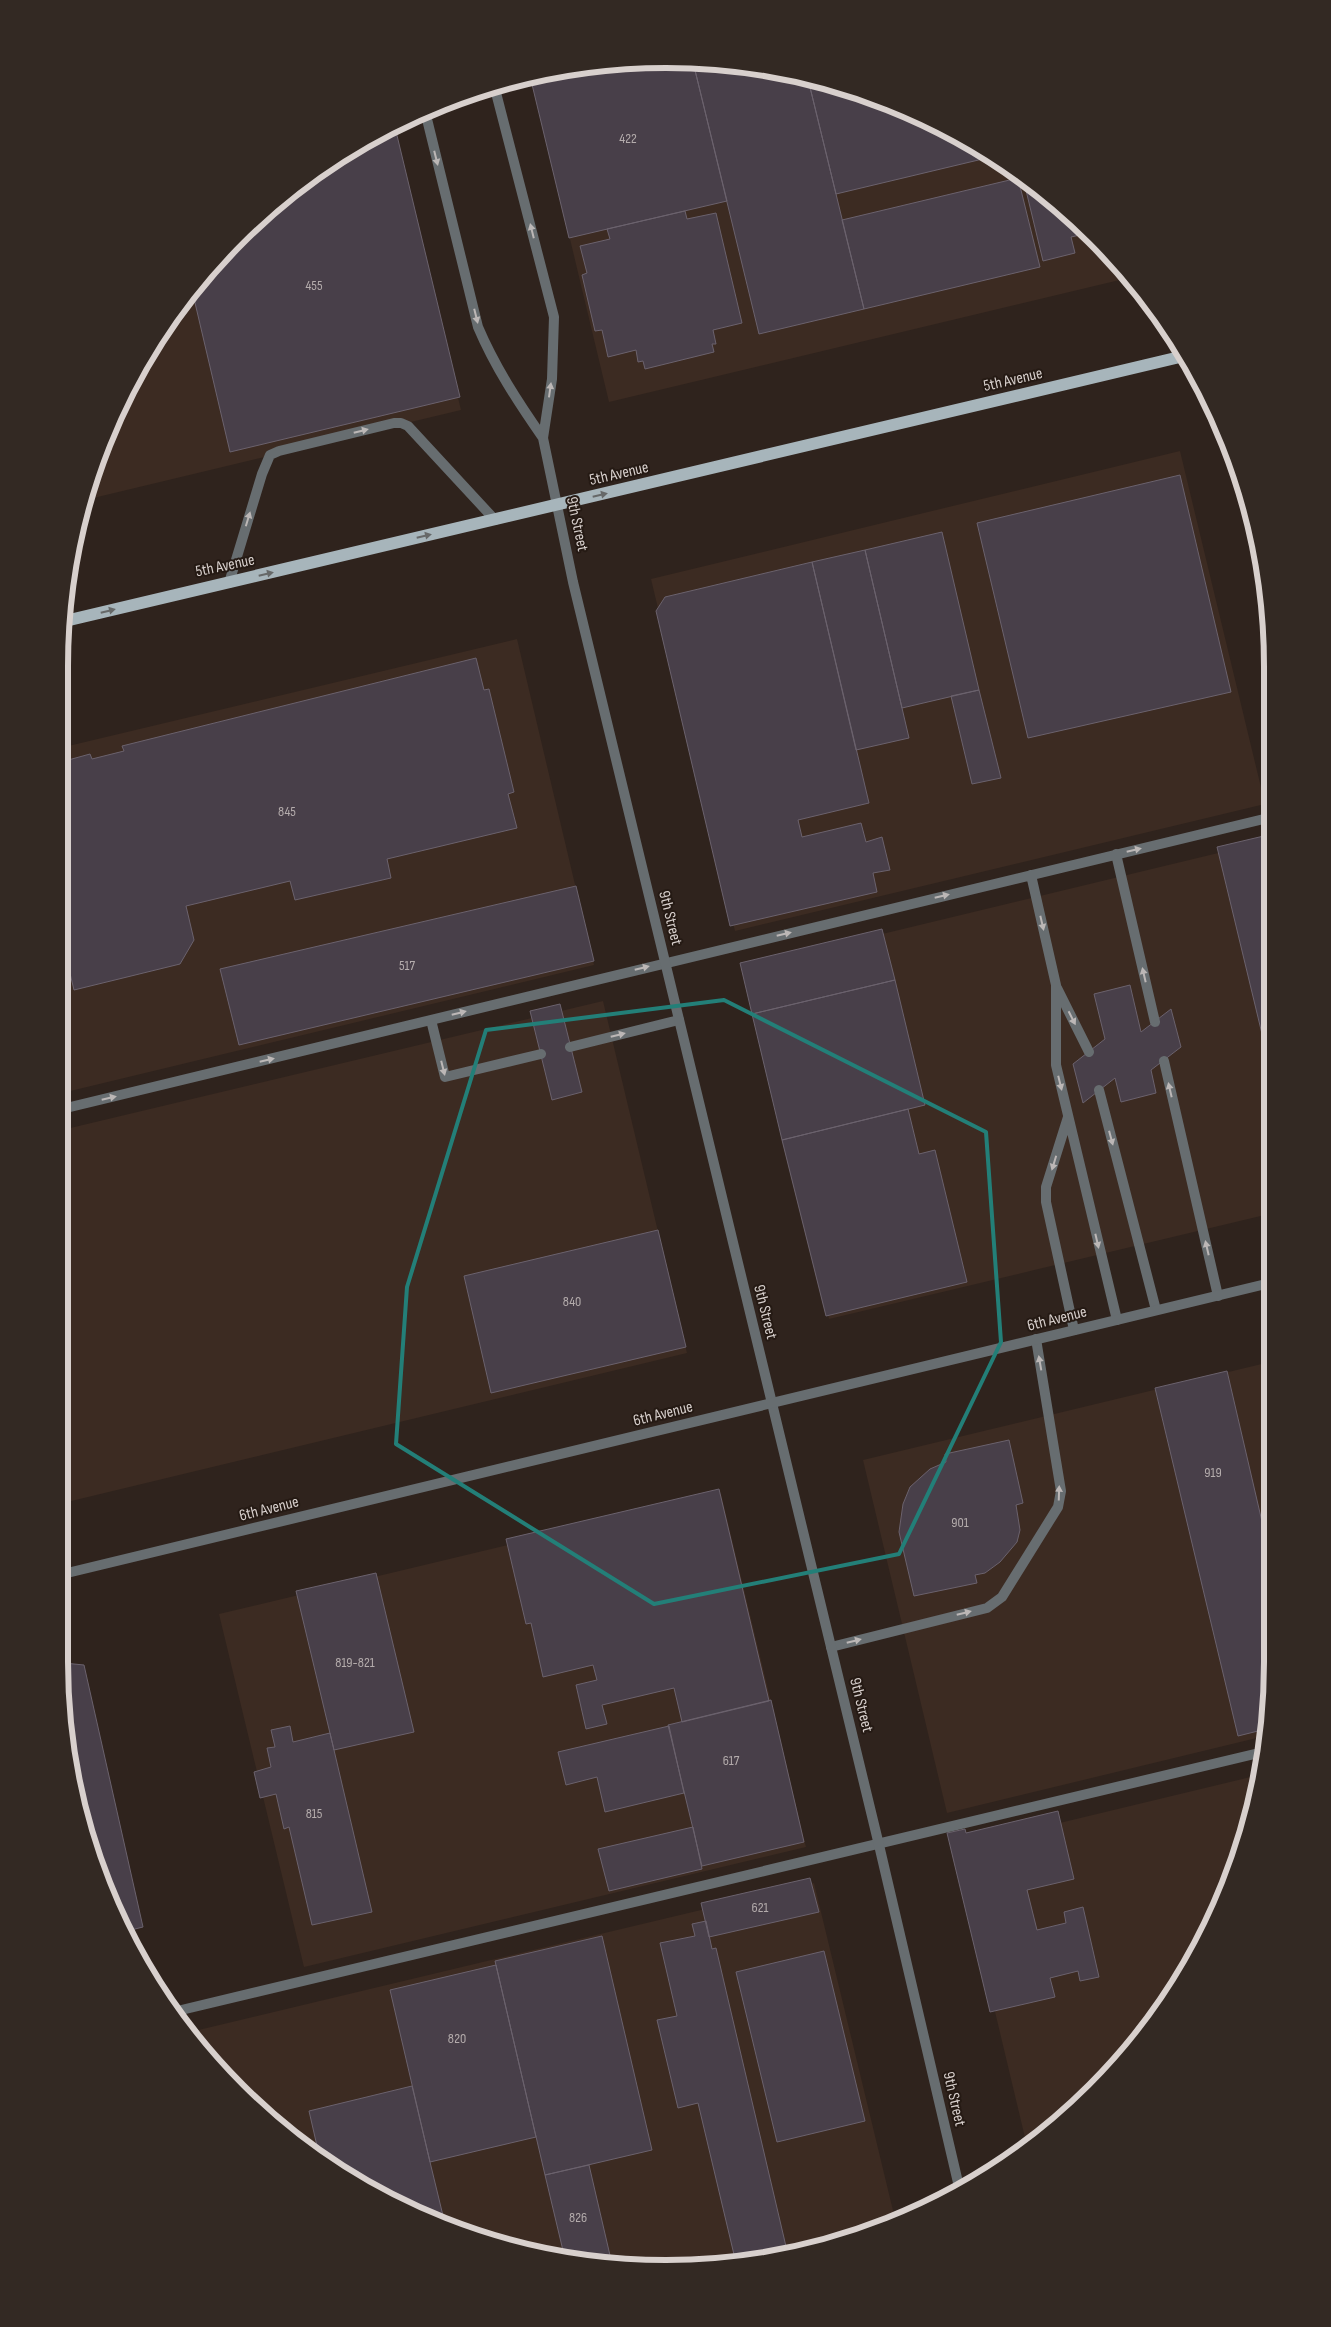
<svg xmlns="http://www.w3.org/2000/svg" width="1331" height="2327" font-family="'Sofia Sans Condensed',sans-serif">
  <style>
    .built { fill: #3c2b22 }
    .building { fill: #483f49; stroke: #6b626d }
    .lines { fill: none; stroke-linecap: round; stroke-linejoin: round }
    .service { stroke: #676d70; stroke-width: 10 }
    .minor { stroke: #676d70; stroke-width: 10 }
    .tertiary { stroke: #676d70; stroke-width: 10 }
    .primary { stroke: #a7b5bb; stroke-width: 12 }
    .oneway { fill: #bcb7b6 }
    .oneway2 { fill: #666868 }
    .marked { fill: none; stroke: #237f78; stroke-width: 4; stroke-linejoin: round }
    .labels { text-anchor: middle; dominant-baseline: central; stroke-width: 4; stroke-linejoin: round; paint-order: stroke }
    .number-label { font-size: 14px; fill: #b4acac }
    .street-label { font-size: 16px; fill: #d8d0cd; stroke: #251a14 }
    .rim { fill: none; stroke: #d8d0cd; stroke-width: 6 }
  </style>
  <rect width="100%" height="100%" fill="#2f231d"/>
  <path class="built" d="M 626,60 L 745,64 L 861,91 L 969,140 L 1094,236 L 1128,278 L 609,402 L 531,76 Z
    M 392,124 L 461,410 L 85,500 L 91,471 L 140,362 L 210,265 L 296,184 Z
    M 1180,451 L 1265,804 L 735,931 L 651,579 Z
    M 517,639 L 594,965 L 62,1093 L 60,748 Z
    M 1268,841 L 1269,1214 L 829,1319 L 745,967 Z
    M 603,1001 L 687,1353 L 63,1503 L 62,1130 Z
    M 1270,1362 L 1271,1701 L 1265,1736 L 947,1813 L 863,1460 Z
    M 721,1494 L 806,1847 L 304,1967 L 219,1614 Z
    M 1259,1775 L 1251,1819 L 1191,1965 L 1122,2061 L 1065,2118 L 1027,2146 L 956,1848 Z
    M 814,1883 L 896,2223 L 784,2257 L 705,2267 L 587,2263 L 508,2247 L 397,2206 L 328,2166 L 237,2091 L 186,2033 Z"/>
  <path class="building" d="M 626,60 L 693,62 L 727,201 L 569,238 L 530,76 Z
    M 693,62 L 745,64 L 808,79 L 864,309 L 759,334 Z
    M 808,79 L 861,91 L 969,140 L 991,157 L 836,194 Z
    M 394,123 L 460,397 L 230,452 L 192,290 L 210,265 L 296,184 Z
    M 1018,178 L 1040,267 L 864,309 L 842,220 Z
    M 1024,182 L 1089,233 L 1071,237 L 1075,253 L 1043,261 Z
    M 685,211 L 687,219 L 716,213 L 742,323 L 713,330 L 716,344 L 712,344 L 714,352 L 645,369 L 643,361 L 638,362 L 636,350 L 608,357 L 602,330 L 595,331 L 582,275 L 587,273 L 580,246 L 610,239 L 607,229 Z
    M 1180,475 L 1231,692 L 1028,738 L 977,523 Z
    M 942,532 L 979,690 L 902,708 L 865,550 Z
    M 865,550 L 909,738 L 856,750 L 812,562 Z
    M 812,562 L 869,803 L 798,820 L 802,837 L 861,823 L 866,842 L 882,837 L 890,870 L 873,873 L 877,892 L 730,926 L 656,611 L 665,597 Z
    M 476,658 L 484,690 L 489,689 L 514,792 L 508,794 L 517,828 L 387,859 L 391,878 L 295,900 L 290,881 L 186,906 L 194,940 L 180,964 L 74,990 L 61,936 L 61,762 L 90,754 L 92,759 L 124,751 L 122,746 Z
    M 979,690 L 1001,778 L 972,784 L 951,696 Z
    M 1268,835 L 1269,1063 L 1217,847 Z
    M 576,886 L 594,961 L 239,1045 L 220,969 Z
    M 882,929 L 895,980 L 752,1014 L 740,963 Z
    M 895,980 L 925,1105 L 782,1140 L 752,1014 Z
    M 1130,985 L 1141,1032 L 1171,1009 L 1181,1047 L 1151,1070 L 1156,1093 L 1121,1102 L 1115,1078 L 1083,1103 L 1073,1064 L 1105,1039 L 1094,994 Z
    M 560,1004 L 582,1092 L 552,1100 L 530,1011 Z
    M 908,1109 L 919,1154 L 935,1150 L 967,1282 L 826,1316 L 782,1140 Z
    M 658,1230 L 686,1347 L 491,1393 L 464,1276 Z
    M 1227,1371 L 1270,1556 L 1271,1701 L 1266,1729 L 1238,1736 L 1155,1388 Z
    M 1009,1440 L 1023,1503 L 1016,1505 L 1020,1530 L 1017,1542 L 1000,1562 L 985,1573 L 975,1575 L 977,1583 L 914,1596 L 899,1532 L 903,1504 L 910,1487 L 930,1469 L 946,1462 L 945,1454 Z
    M 719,1489 L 769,1701 L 682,1722 L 674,1688 L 602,1705 L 607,1724 L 586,1729 L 576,1685 L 597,1680 L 593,1665 L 543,1677 L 531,1623 L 526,1624 L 506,1539 Z
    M 376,1573 L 414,1732 L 334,1750 L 296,1591 Z
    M 64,1663 L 84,1665 L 143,1927 L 123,1932 L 91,1856 L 64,1741 Z
    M 771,1700 L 804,1842 L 702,1866 L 668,1725 Z
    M 290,1726 L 293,1742 L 330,1733 L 372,1912 L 312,1925 L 289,1827 L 284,1829 L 276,1794 L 260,1798 L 254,1772 L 271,1767 L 267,1748 L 275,1747 L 271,1730 Z
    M 669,1726 L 684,1793 L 605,1812 L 597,1777 L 566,1785 L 558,1752 Z
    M 1058,1811 L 1074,1879 L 1027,1890 L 1037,1930 L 1066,1923 L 1064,1912 L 1083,1907 L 1099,1977 L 1080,1981 L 1078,1971 L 1050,1978 L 1055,1997 L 990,2012 L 947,1833 L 965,1829 L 966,1833 Z
    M 693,1827 L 702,1869 L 609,1891 L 598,1849 Z
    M 810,1878 L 819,1912 L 709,1937 L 701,1903 Z
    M 706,1921 L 712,1949 L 716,1948 L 788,2255 L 784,2257 L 736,2263 L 698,2103 L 678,2108 L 657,2020 L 677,2016 L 660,1943 L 695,1936 L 692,1924 Z
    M 602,1936 L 652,2150 L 545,2175 L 495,1961 Z
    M 824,1951 L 865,2121 L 777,2142 L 736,1972 Z
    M 496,1965 L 536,2137 L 430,2162 L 390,1990 Z
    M 412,2086 L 430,2162 L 445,2224 L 397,2206 L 320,2159 L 309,2111 Z
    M 589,2165 L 612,2264 L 587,2263 L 565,2259 L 545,2175 Z"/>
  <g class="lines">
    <path class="service" d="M 229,583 L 262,474 L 270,455 L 279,451 L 394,423 L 401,423 L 408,426 L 495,520
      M 1116,854 L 1155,1022
      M 1031,875 L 1056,985 L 1056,1065 L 1117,1320
      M 1057,988 L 1089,1052
      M 431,1020 L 445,1077 L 541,1054
      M 570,1047 L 679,1020
      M 1164,1061 L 1218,1296
      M 1099,1090 L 1156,1310
      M 62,1109 L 1268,818
      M 1068,1117 L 1046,1187 L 1046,1202 L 1074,1330
      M 831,1647 L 987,1608 L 1002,1597 L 1058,1507 L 1061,1491 L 1036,1339
      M 173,2012 L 1263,1752"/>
    <path class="minor" d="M 494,85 L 554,317 L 552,379 L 543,438 L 573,582 L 879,1845 L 960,2191
      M 425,111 L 478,327 C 495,367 518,402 543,438"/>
    <path class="tertiary" d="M 63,1574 L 1270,1283"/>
    <path class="primary" d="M 61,622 L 1184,356"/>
  </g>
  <defs><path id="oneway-solid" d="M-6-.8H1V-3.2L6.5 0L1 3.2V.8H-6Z" transform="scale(1.25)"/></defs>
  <g class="oneway">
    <use href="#oneway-solid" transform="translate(436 158) rotate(76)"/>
    <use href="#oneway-solid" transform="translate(532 231) rotate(-104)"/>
    <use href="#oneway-solid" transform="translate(476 316) rotate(76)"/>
    <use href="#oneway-solid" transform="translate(550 390) rotate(-82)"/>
    <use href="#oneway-solid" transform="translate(361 431) rotate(-14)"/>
    <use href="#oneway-solid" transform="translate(248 519) rotate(-73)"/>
    <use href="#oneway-solid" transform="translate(1134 850) rotate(-13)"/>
    <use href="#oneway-solid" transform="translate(942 896) rotate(-13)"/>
    <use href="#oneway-solid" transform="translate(1042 923) rotate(77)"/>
    <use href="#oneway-solid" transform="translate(784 934) rotate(-13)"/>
    <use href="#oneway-solid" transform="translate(642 968) rotate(-14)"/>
    <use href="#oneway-solid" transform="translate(1144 975) rotate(-103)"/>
    <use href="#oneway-solid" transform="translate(459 1013) rotate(-14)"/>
    <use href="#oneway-solid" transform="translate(1072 1018) rotate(63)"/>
    <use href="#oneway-solid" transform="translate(618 1035) rotate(-14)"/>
    <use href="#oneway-solid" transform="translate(267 1060) rotate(-13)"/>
    <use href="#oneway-solid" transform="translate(443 1068) rotate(76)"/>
    <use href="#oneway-solid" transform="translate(1060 1083) rotate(76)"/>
    <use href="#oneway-solid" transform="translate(1170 1090) rotate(-103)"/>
    <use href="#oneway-solid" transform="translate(109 1098) rotate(-13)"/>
    <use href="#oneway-solid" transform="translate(1111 1138) rotate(75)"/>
    <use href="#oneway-solid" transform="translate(1054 1163) rotate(107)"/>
    <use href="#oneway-solid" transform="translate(1097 1241) rotate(77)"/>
    <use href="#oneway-solid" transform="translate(1207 1248) rotate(-103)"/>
    <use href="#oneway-solid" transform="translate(1040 1363) rotate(-100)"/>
    <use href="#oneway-solid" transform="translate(1059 1493) rotate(-88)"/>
    <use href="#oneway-solid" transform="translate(964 1613) rotate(-14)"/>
    <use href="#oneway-solid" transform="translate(854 1641) rotate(-14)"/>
  </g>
  <g class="oneway2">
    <use href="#oneway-solid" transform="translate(600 495) rotate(-13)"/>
    <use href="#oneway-solid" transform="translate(424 536) rotate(-13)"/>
    <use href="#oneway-solid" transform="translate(266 574) rotate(-13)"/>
    <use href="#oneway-solid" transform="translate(108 611) rotate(-14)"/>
  </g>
  <path class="marked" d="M 724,1000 L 986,1132 L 1001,1342 L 899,1554 L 654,1604 L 396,1444 L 407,1287 L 486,1030 Z"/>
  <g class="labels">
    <g class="number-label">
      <text x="628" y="138">422</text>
      <text x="314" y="285">455</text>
      <text x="287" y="811">845</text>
      <text x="407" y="965">517</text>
      <text x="572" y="1301">840</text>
      <text x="1213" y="1472">919</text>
      <text x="960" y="1522">901</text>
      <text x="355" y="1662">819-821</text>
      <text x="731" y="1760">617</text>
      <text x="314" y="1813">815</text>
      <text x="760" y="1907">621</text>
      <text x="457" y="2038">820</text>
      <text x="578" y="2217">826</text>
    </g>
    <g class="street-label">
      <text transform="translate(1013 380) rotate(-13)">5th Avenue</text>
      <text transform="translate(619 474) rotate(-13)">5th Avenue</text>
      <text transform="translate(577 524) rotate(78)">9th Street</text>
      <text transform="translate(225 566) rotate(-12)">5th Avenue</text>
      <text transform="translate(670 918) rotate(76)">9th Street</text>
      <text transform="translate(765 1312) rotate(76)">9th Street</text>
      <text transform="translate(1057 1319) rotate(-14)">6th Avenue</text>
      <text transform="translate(663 1414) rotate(-14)">6th Avenue</text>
      <text transform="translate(269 1509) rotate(-14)">6th Avenue</text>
      <text transform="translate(861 1705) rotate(76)">9th Street</text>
      <text transform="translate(954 2099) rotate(77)">9th Street</text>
    </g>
  </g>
  <path d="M0 0H1331V2327H0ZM666 68H666A598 598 0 0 1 1264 666V1662A598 598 0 0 1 666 2260H666A598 598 0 0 1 68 1662V666A598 598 0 0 1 666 68Z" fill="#332923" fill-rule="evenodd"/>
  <path class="rim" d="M666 68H666A598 598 0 0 1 1264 666V1662A598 598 0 0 1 666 2260H666A598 598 0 0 1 68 1662V666A598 598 0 0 1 666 68Z"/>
</svg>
